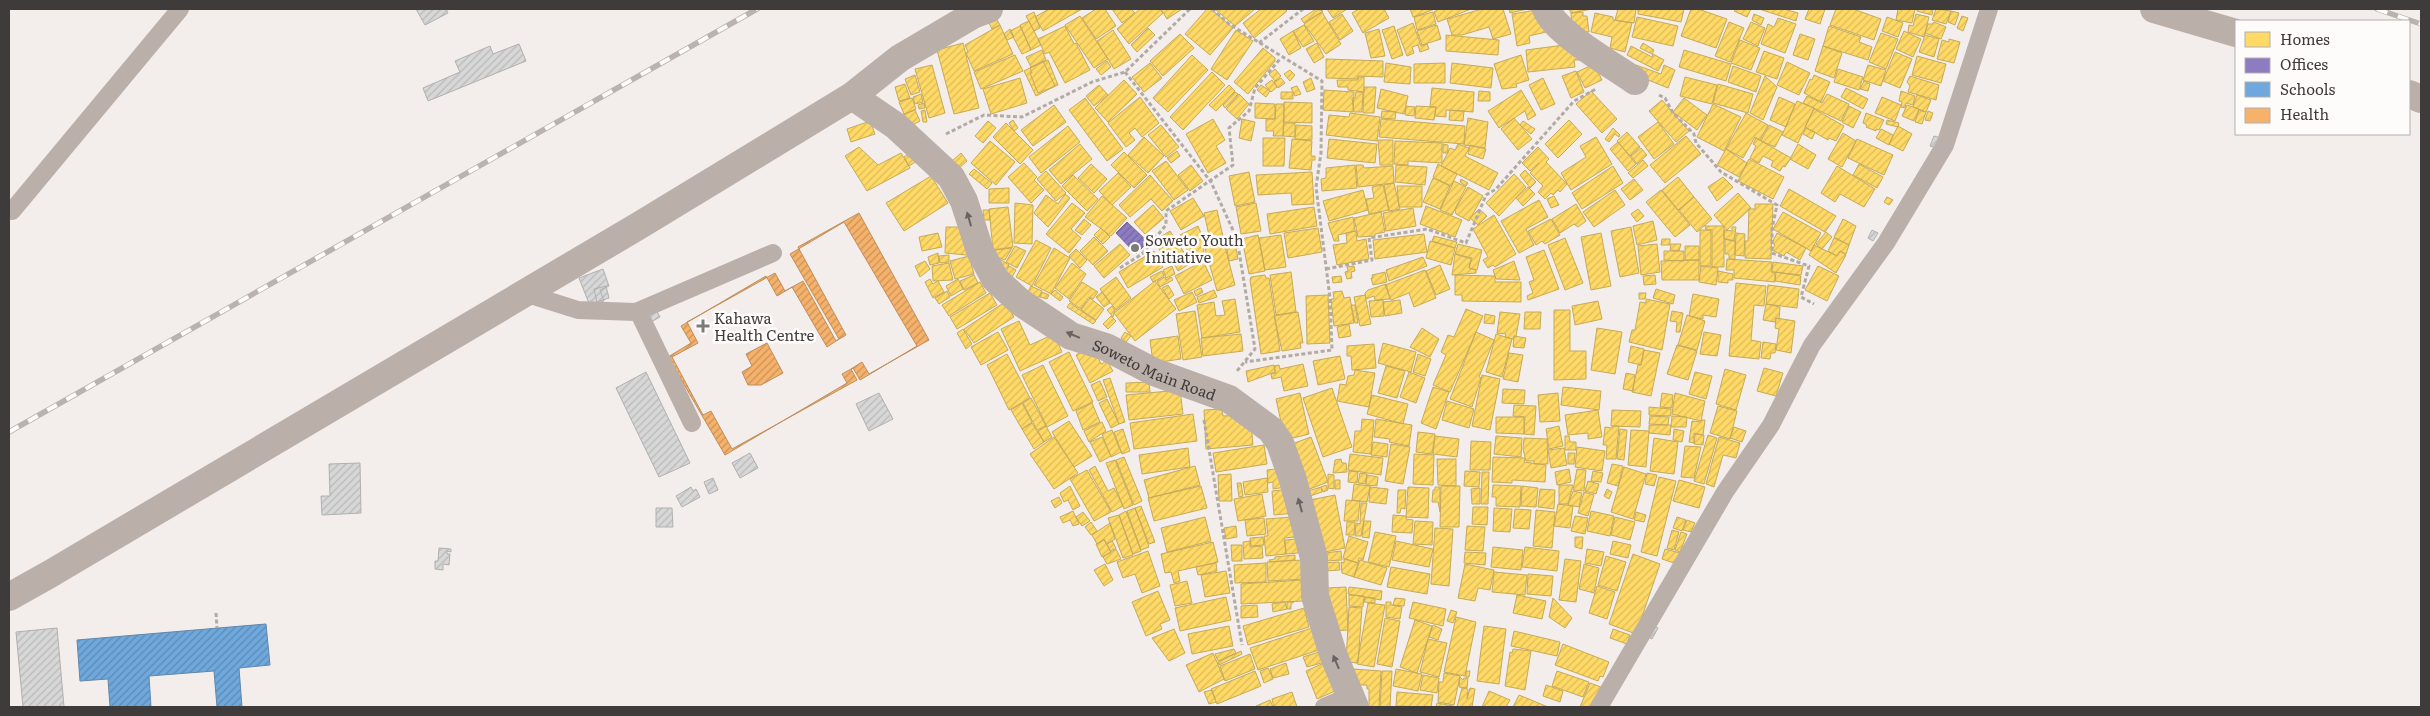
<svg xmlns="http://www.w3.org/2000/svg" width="2430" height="716" font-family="Literata,serif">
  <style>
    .homes { fill: url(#homes-hatch); stroke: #c5aa59 }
    .offices { fill: url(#offices-hatch); stroke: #76689a }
    .schools { fill: url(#schools-hatch); stroke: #6187ab }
    .health { fill: url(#health-hatch); stroke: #bf8e5c; fill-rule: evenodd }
    .building { fill: url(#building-hatch); stroke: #b0b0af }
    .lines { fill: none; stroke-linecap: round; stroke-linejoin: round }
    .path { stroke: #b2aaa5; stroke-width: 3; stroke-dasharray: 4 2.5; stroke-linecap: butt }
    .service { stroke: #bbafa9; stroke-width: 18 }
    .minor { stroke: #bbafa9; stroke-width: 28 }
    .rail-casing { stroke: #bab2ae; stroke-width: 5.5 }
    .rail { stroke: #fefcfb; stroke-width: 4; stroke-dasharray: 11; stroke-linecap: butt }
    .oneway { fill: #6a6461 }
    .poi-dot { fill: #7e7a78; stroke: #fefcfb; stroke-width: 2 }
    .labels { text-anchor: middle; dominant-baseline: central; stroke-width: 5; stroke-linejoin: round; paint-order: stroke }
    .poi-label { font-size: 15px; fill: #3f3b3a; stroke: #fefcfb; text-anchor: start }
    .street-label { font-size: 15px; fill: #3f3b3a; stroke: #fefcfb }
  </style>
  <defs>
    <pattern id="homes-hatch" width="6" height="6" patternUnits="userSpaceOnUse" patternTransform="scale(1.25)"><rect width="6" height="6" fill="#ffd966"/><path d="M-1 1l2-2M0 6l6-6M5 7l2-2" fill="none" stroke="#dcbb59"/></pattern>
    <pattern id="offices-hatch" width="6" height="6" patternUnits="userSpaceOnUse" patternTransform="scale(1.25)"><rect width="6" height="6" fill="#8e7cc3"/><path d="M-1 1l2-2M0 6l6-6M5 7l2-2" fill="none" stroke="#75679f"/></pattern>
    <pattern id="schools-hatch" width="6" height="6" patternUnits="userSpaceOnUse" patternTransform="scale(1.25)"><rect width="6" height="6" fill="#6fa8dc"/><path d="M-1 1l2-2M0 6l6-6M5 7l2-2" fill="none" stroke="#5d8ab3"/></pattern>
    <pattern id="health-hatch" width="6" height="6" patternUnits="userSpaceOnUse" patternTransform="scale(1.25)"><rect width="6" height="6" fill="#f6b26b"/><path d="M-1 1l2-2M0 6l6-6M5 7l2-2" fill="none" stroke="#c99259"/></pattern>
    <pattern id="building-hatch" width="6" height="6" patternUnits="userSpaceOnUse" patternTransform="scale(1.25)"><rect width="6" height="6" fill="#d8d7d7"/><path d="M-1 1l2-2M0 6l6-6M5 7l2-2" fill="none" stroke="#bab9b9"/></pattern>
  </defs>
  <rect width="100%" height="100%" fill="#f3eeec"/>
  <path class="homes" d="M 1049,9 L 1082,9 L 1043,31 L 1035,17 Z
    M 1096,9 L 1105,9 L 1116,26 L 1096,39 L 1082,18 Z
    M 1112,9 L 1131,9 L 1135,13 L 1122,23 Z
    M 1140,9 L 1160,9 L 1163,13 L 1129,44 L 1117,29 Z
    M 1161,9 L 1182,9 L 1167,19 Z
    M 1207,9 L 1211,9 L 1233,28 L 1210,55 L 1185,34 Z
    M 1215,9 L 1255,9 L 1235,26 Z
    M 1261,9 L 1285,9 L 1287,11 L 1254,38 L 1243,23 Z
    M 1316,9 L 1323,11 L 1304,23 L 1301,19 Z
    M 1327,9 L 1347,9 L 1333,18 Z
    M 1359,9 L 1384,9 L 1389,18 L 1363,33 L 1352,13 Z
    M 1410,9 L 1435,9 L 1413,17 Z
    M 1438,9 L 1471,9 L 1438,22 L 1434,12 Z
    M 1482,9 L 1503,9 L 1511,34 L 1493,39 L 1489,27 L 1462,35 L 1452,35 L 1447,19 Z
    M 1509,9 L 1527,9 L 1510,13 Z
    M 1542,9 L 1546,32 L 1529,36 L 1530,43 L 1517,46 L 1512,14 Z
    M 1569,9 L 1592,9 L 1571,13 Z
    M 1618,9 L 1636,9 L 1634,23 L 1615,20 Z
    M 1638,9 L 1684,9 L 1681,22 L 1638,14 Z
    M 1691,9 L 1698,9 L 1727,19 L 1716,48 L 1681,36 Z
    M 1736,9 L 1751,9 L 1747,17 L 1734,11 Z
    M 1759,9 L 1784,9 L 1798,13 L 1796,21 Z
    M 1809,9 L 1825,9 L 1820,24 L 1805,19 Z
    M 1836,9 L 1853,9 L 1881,19 L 1874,40 L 1830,25 Z
    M 1898,9 L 1915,9 L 1912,23 L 1896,20 Z
    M 1917,9 L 1933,9 L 1932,15 L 1917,11 Z
    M 1936,9 L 1951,11 L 1946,24 L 1932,20 Z
    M 1951,11 L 1959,13 L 1955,25 L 1948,22 Z
    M 1034,12 L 1040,28 L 1034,31 L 1026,16 Z
    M 1322,12 L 1341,44 L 1326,54 L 1304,24 Z
    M 1433,12 L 1436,24 L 1417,30 L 1414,17 Z
    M 1583,12 L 1583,16 L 1587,16 L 1589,32 L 1579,32 L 1572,29 L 1571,13 Z
    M 1595,13 L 1613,17 L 1613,20 L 1632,23 L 1625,52 L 1610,48 L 1612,37 L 1591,32 Z
    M 1342,14 L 1353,31 L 1340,40 L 1329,22 Z
    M 1754,14 L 1764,18 L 1761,25 L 1752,20 Z
    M 1916,14 L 1929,17 L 1924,37 L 1908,32 L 1909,25 L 1913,26 Z
    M 1080,16 L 1108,59 L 1094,68 L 1065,25 Z
    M 1962,16 L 1968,18 L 1963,31 L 1957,28 Z
    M 1637,17 L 1678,26 L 1673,46 L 1632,37 Z
    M 1887,17 L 1903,23 L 1898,37 L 1882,31 Z
    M 1778,18 L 1796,24 L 1785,53 L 1761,44 L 1768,24 L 1774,27 Z
    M 997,20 L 1000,25 L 992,29 L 989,23 Z
    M 1029,21 L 1041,45 L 1031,50 L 1020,25 Z
    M 1729,22 L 1744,28 L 1730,62 L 1715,56 Z
    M 1751,22 L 1765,28 L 1758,46 L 1743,39 Z
    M 1934,22 L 1946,27 L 1941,39 L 1925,33 L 1928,24 L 1932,24 Z
    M 1413,23 L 1421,46 L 1427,44 L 1429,49 L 1420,52 L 1418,45 L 1412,47 L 1414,53 L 1407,56 L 1397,30 Z
    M 1000,25 L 1013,54 L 974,71 L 966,53 L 968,52 L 965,45 Z
    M 1304,25 L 1314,41 L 1303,47 L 1293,31 Z
    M 1437,25 L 1441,39 L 1422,45 L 1417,31 Z
    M 1020,26 L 1031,50 L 1022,54 L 1010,31 Z
    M 1065,26 L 1074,44 L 1076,43 L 1090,70 L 1065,83 L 1049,52 L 1045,54 L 1038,39 Z
    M 1394,26 L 1403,55 L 1392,59 L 1382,30 Z
    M 1829,26 L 1861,37 L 1859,42 L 1872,47 L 1868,60 L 1823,46 Z
    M 1148,28 L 1155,35 L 1137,52 L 1131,45 Z
    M 1010,29 L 1014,37 L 1007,40 L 1004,34 Z
    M 1379,29 L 1385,56 L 1371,58 L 1365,33 Z
    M 1113,30 L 1131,59 L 1114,69 L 1097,41 Z
    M 1236,30 L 1253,41 L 1227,80 L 1211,69 Z
    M 1293,31 L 1301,48 L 1289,55 L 1280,39 Z
    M 1904,31 L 1921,39 L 1913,57 L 1896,49 Z
    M 1881,33 L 1898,39 L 1886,69 L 1869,62 Z
    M 1180,34 L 1194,48 L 1163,76 L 1150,61 Z
    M 1800,34 L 1815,39 L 1808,60 L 1793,55 Z
    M 1446,35 L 1499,40 L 1498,55 L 1446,51 Z
    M 1925,35 L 1939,39 L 1934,57 L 1919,52 Z
    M 1949,39 L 1960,42 L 1954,63 L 1937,59 L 1942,40 L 1949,42 Z
    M 1740,40 L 1760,48 L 1751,70 L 1731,63 Z
    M 963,43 L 979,108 L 954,114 L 937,50 Z
    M 1317,43 L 1324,57 L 1314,63 L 1306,49 Z
    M 1643,43 L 1654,50 L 1652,54 L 1640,48 Z
    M 1572,44 L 1580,60 L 1574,60 L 1575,67 L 1528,72 L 1526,50 Z
    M 1631,46 L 1652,57 L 1653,54 L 1664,60 L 1658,71 L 1627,55 Z
    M 1823,46 L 1842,53 L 1834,78 L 1815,71 Z
    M 1263,48 L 1275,58 L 1275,61 L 1248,94 L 1234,82 Z
    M 1042,50 L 1046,60 L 1031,67 L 1026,57 Z
    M 1684,50 L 1731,64 L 1726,81 L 1679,67 Z
    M 1764,51 L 1784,58 L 1777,79 L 1756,72 Z
    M 1895,52 L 1912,59 L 1900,88 L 1883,81 Z
    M 1015,55 L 1023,71 L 981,89 L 974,72 Z
    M 1192,55 L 1208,70 L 1168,112 L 1153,98 Z
    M 1521,55 L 1529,80 L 1516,84 L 1517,87 L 1502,89 L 1494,64 Z
    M 1917,56 L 1946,64 L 1941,83 L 1912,75 Z
    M 1326,59 L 1383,61 L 1383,77 L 1358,76 L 1358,79 L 1326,78 Z
    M 1048,60 L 1058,85 L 1038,93 L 1030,73 L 1032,73 L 1030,68 Z
    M 1043,61 L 1055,86 L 1036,96 L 1024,71 Z
    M 1107,61 L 1111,67 L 1101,75 L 1096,69 Z
    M 1787,62 L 1810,73 L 1799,95 L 1777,85 Z
    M 1150,63 L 1162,78 L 1144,92 L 1132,77 Z
    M 1386,63 L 1411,67 L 1410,84 L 1384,82 Z
    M 1445,63 L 1445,83 L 1414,83 L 1414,64 Z
    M 1452,63 L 1493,68 L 1491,88 L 1450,83 Z
    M 1594,64 L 1602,80 L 1585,88 L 1577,72 Z
    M 932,65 L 945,113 L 929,118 L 915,69 Z
    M 1636,65 L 1661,74 L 1664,65 L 1675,70 L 1668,88 L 1633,74 Z
    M 1868,65 L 1886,70 L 1881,86 L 1863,80 Z
    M 1733,66 L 1761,76 L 1756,92 L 1728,82 Z
    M 1275,69 L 1281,76 L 1275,81 L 1269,74 Z
    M 1838,69 L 1863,77 L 1859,90 L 1834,82 Z
    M 1290,70 L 1295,75 L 1290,81 L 1284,74 Z
    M 1576,71 L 1584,92 L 1571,98 L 1562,76 Z
    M 1212,72 L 1225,85 L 1183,130 L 1170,117 Z
    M 915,75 L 920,92 L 911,95 L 905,79 Z
    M 1814,75 L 1830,82 L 1821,102 L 1804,93 L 1810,79 L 1812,80 Z
    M 1765,76 L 1777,87 L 1763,120 L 1750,113 Z
    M 1910,76 L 1939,85 L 1936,100 L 1908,92 L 1910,86 L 1907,82 Z
    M 1358,77 L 1364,77 L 1364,92 L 1348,90 L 1348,87 L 1338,87 L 1337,80 L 1358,80 Z
    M 1685,77 L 1717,85 L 1712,104 L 1680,96 Z
    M 1020,78 L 1027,103 L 991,114 L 983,89 Z
    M 1281,78 L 1285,83 L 1278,88 L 1274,82 Z
    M 1311,78 L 1315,89 L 1307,92 L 1303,82 Z
    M 1543,78 L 1555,104 L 1541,110 L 1529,85 Z
    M 1124,80 L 1137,94 L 1108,122 L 1095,108 Z
    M 1272,80 L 1277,87 L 1271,92 L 1265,85 Z
    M 1864,81 L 1870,84 L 1868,91 L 1860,89 Z
    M 905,84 L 910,98 L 899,101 L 895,87 Z
    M 1718,84 L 1753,94 L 1748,113 L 1713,103 Z
    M 1099,85 L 1108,95 L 1094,106 L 1086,96 Z
    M 1229,85 L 1235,91 L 1216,111 L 1209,105 Z
    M 1261,85 L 1270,91 L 1266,97 L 1257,90 Z
    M 1297,86 L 1301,94 L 1295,96 L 1291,88 Z
    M 1364,87 L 1376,87 L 1374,113 L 1363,113 Z
    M 1432,88 L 1474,92 L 1473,112 L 1446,110 L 1446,117 L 1435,116 L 1436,107 L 1430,107 Z
    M 1846,88 L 1868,99 L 1863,109 L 1841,97 Z
    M 1381,89 L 1408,96 L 1404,114 L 1377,108 Z
    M 1324,90 L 1354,92 L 1353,112 L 1323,110 Z
    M 1521,90 L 1536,115 L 1528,120 L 1525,111 L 1499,128 L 1488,111 Z
    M 1479,91 L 1490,92 L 1490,101 L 1478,101 Z
    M 1591,91 L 1617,119 L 1602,133 L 1576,104 Z
    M 1901,91 L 1915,96 L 1913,105 L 1906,103 L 1905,108 L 1901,107 L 1902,102 L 1899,101 Z
    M 1235,92 L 1238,94 L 1225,108 L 1223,105 Z
    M 1281,92 L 1293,92 L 1293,99 L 1281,99 Z
    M 1356,92 L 1363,92 L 1362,112 L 1354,112 L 1352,98 L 1355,98 Z
    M 921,94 L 923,102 L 915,104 L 913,97 Z
    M 1239,94 L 1249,104 L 1237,119 L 1226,109 Z
    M 1827,94 L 1849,104 L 1841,121 L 1803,103 L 1807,96 L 1822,103 Z
    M 1917,95 L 1931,100 L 1926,112 L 1913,107 Z
    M 1140,97 L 1159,123 L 1142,137 L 1135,128 L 1129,133 L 1135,140 L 1126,147 L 1108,123 Z
    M 1779,97 L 1795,104 L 1786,127 L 1770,120 Z
    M 1882,97 L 1901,105 L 1895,121 L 1875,113 Z
    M 912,98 L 916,109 L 904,114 L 899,102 Z
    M 1085,98 L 1123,149 L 1107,161 L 1069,110 Z
    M 1684,98 L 1707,115 L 1697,130 L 1673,112 Z
    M 1662,100 L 1689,131 L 1676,142 L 1649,111 Z
    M 1797,101 L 1814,108 L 1798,143 L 1782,135 Z
    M 1284,102 L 1312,103 L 1312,123 L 1284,122 Z
    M 924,103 L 925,108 L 919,109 L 918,105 Z
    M 1255,103 L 1275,104 L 1275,119 L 1255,118 Z
    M 1276,104 L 1284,104 L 1283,136 L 1273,136 L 1274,131 L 1266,131 L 1266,119 L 1275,119 Z
    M 1713,104 L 1741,117 L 1724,151 L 1697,137 Z
    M 1054,105 L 1066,122 L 1033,146 L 1021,130 Z
    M 1907,105 L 1919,109 L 1914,121 L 1902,116 Z
    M 1406,106 L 1415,107 L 1414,116 L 1405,115 Z
    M 1416,106 L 1436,107 L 1434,120 L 1415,118 Z
    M 1849,106 L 1861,112 L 1853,128 L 1842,122 Z
    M 1814,109 L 1844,126 L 1836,141 L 1829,138 L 1828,140 L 1805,127 Z
    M 915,110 L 920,121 L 909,127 L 903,115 Z
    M 925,110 L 927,122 L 923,122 L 921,111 Z
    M 1450,110 L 1464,111 L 1463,121 L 1449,120 Z
    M 1919,110 L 1926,112 L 1922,124 L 1915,122 Z
    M 1382,111 L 1396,112 L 1395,119 L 1381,118 Z
    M 1928,111 L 1933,113 L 1930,121 L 1925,120 Z
    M 1350,113 L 1380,117 L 1377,141 L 1326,135 L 1329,115 L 1349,117 Z
    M 1746,113 L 1768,125 L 1760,140 L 1755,137 L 1743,158 L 1726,149 Z
    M 1866,113 L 1884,120 L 1879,130 L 1876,129 L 1876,131 L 1866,127 L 1867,125 L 1863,123 Z
    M 1468,118 L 1488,122 L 1485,148 L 1464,145 Z
    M 1514,118 L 1532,139 L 1518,150 L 1501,129 Z
    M 1213,119 L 1225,140 L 1216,146 L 1226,163 L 1208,173 L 1186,134 Z
    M 1242,119 L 1255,122 L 1251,141 L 1239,138 Z
    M 1381,119 L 1465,126 L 1464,144 L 1379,137 Z
    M 1013,120 L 1018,128 L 1014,131 L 1009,123 Z
    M 1569,120 L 1582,134 L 1558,158 L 1545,144 Z
    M 1887,120 L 1899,123 L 1898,127 L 1886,124 Z
    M 870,121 L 875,134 L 851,142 L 847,129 Z
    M 988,121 L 996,128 L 983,143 L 975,136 Z
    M 1523,121 L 1535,129 L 1531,134 L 1520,125 Z
    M 1658,122 L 1674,144 L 1654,159 L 1638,137 Z
    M 1006,123 L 1033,150 L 1020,164 L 993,137 Z
    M 1284,123 L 1295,123 L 1295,137 L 1283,136 Z
    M 1161,125 L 1179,147 L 1166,157 L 1148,135 Z
    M 1296,125 L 1312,126 L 1312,140 L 1295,139 Z
    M 1769,125 L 1783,132 L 1775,147 L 1761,141 Z
    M 1068,126 L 1080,142 L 1041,173 L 1029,157 Z
    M 1898,126 L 1912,134 L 1903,151 L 1889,144 Z
    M 1613,128 L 1620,135 L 1619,137 L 1615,134 L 1609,142 L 1605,139 Z
    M 1806,128 L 1815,132 L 1812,139 L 1803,134 Z
    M 1881,129 L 1893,135 L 1889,145 L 1876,138 Z
    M 1627,132 L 1640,147 L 1630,156 L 1617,141 Z
    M 1843,133 L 1856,141 L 1842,167 L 1828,159 Z
    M 1686,136 L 1701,154 L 1665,183 L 1650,165 Z
    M 1144,137 L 1164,156 L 1148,173 L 1128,155 Z
    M 1596,137 L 1612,164 L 1571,190 L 1561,173 L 1586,157 L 1580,146 Z
    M 1263,138 L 1285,138 L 1284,166 L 1263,166 Z
    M 1756,138 L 1791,158 L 1785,167 L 1783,166 L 1780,171 L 1771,166 L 1773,161 L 1763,156 L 1759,163 L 1750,158 L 1756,146 L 1753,144 Z
    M 1292,139 L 1312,141 L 1311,156 L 1315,156 L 1315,160 L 1312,160 L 1311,170 L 1289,168 Z
    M 1329,139 L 1377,144 L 1375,163 L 1327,158 Z
    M 1857,139 L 1893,155 L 1884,175 L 1848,158 Z
    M 1378,140 L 1393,140 L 1393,165 L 1380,165 Z
    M 990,141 L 1015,162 L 996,185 L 971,163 Z
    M 1395,141 L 1442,143 L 1442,163 L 1408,161 L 1408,165 L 1394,164 Z
    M 1618,142 L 1636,164 L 1628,171 L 1610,149 Z
    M 1080,144 L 1092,159 L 1061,184 L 1049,170 Z
    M 1443,144 L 1448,145 L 1448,153 L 1443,153 Z
    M 1458,144 L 1469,148 L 1465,156 L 1498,173 L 1489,190 L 1441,166 L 1450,148 L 1455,150 Z
    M 1798,144 L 1816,155 L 1808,169 L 1790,159 Z
    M 1470,145 L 1486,149 L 1483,159 L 1468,154 Z
    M 859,147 L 878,165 L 901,153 L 910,168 L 867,191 L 845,156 Z
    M 1538,147 L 1549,159 L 1546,162 L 1567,184 L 1560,192 L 1558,190 L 1553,195 L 1551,193 L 1545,199 L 1538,192 L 1543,186 L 1530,173 L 1539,163 L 1530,171 L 1522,163 Z
    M 1641,148 L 1647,155 L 1637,164 L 1631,156 Z
    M 1726,149 L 1747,163 L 1739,177 L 1717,165 Z
    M 1177,151 L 1180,156 L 1171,163 L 1167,158 Z
    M 912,152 L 917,161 L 909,166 L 904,157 Z
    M 1124,152 L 1147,175 L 1134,188 L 1111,165 Z
    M 961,153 L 967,161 L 958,169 L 952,161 Z
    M 1749,159 L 1784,177 L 1773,199 L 1738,181 Z
    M 1643,160 L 1648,166 L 1633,178 L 1628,173 Z
    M 1166,161 L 1188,190 L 1174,200 L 1152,171 Z
    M 1024,163 L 1037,177 L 1034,180 L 1044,190 L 1031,203 L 1008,177 Z
    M 1091,164 L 1107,179 L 1094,193 L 1078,178 Z
    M 1438,164 L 1457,174 L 1451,186 L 1433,177 Z
    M 1859,164 L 1883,177 L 1877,188 L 1853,175 Z
    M 1191,165 L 1203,181 L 1190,191 L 1178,175 Z
    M 1355,165 L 1357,188 L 1322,191 L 1321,179 L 1326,178 L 1326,168 Z
    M 1356,165 L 1363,165 L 1364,168 L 1393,166 L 1394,183 L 1358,187 Z
    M 1396,165 L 1427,167 L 1425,185 L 1395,182 Z
    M 1613,166 L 1623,183 L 1582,209 L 1572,193 Z
    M 1837,166 L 1875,189 L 1864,207 L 1840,194 L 1835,202 L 1821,193 Z
    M 974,169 L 992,183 L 987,189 L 969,174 Z
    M 1525,170 L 1536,182 L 1530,188 L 1520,175 Z
    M 1046,171 L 1066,193 L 1056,201 L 1037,179 Z
    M 1249,172 L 1255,202 L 1235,206 L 1229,176 Z
    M 1312,172 L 1314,204 L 1292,205 L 1291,193 L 1258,195 L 1256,175 Z
    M 1118,173 L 1131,187 L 1112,205 L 1099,191 Z
    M 1514,174 L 1526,187 L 1499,216 L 1486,203 Z
    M 1073,175 L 1098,199 L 1087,211 L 1062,186 Z
    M 1150,175 L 1173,201 L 1162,211 L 1151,199 L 1130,217 L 1119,205 Z
    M 931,176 L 948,203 L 904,231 L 886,203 Z
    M 1678,177 L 1694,197 L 1678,210 L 1662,190 Z
    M 1723,177 L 1733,187 L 1717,201 L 1708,187 Z
    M 1433,178 L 1450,186 L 1440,209 L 1423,202 Z
    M 1461,179 L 1468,183 L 1466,186 L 1460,182 Z
    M 1634,179 L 1643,190 L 1630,200 L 1621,189 Z
    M 1454,181 L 1466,187 L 1452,215 L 1440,210 Z
    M 1394,183 L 1400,209 L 1389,211 L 1384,185 Z
    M 1383,185 L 1389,210 L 1369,214 L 1366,199 L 1374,198 L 1372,187 Z
    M 1397,186 L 1422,186 L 1422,207 L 1399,207 Z
    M 1468,187 L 1483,196 L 1469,221 L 1456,214 L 1455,210 Z
    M 1528,187 L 1535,194 L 1523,206 L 1516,198 Z
    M 1009,188 L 1009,203 L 989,203 L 989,189 Z
    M 1789,189 L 1836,216 L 1825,232 L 1780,206 Z
    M 1363,190 L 1368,210 L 1329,221 L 1323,201 Z
    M 1615,190 L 1625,205 L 1594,227 L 1583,212 Z
    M 1661,190 L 1690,225 L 1675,237 L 1646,202 Z
    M 1738,193 L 1751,208 L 1727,230 L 1714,215 Z
    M 1065,194 L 1070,198 L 1048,227 L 1034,213 L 1046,195 L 1058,204 Z
    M 1102,196 L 1127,218 L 1111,236 L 1085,217 Z
    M 1554,196 L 1559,205 L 1551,208 L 1547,199 Z
    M 1694,197 L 1712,219 L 1697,232 L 1679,210 Z
    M 1887,197 L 1893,200 L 1889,205 L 1884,202 Z
    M 1193,198 L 1204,216 L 1181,230 L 1170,211 Z
    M 1539,200 L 1548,217 L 1526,229 L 1534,245 L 1519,253 L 1501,221 Z
    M 1015,203 L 1033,205 L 1032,244 L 1014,243 Z
    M 1072,203 L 1085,213 L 1071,229 L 1081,238 L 1069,253 L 1046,234 Z
    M 1256,203 L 1261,231 L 1241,234 L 1236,207 Z
    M 1576,204 L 1586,221 L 1578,227 L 1574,224 L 1560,233 L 1552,219 Z
    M 1755,204 L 1773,204 L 1771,259 L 1745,258 L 1745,241 L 1748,241 L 1749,209 L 1755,209 Z
    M 1153,205 L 1164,218 L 1145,234 L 1134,222 Z
    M 1426,206 L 1462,220 L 1455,237 L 1420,224 Z
    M 1008,207 L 1013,247 L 993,250 L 989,209 Z
    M 1314,207 L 1317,226 L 1270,234 L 1267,214 Z
    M 1413,208 L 1416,226 L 1386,231 L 1383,213 Z
    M 1479,209 L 1487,216 L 1478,225 L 1470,218 Z
    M 1638,209 L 1644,216 L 1637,222 L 1631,214 Z
    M 983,210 L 989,210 L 990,220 L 984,220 Z
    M 1217,210 L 1224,241 L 1211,244 L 1204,213 Z
    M 1381,212 L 1385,232 L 1375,234 L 1375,236 L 1358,237 L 1354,218 Z
    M 1783,212 L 1821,233 L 1811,251 L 1773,229 Z
    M 1494,215 L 1516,254 L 1495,267 L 1493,265 L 1488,268 L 1483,260 L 1488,257 L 1473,229 Z
    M 1353,217 L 1355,231 L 1338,235 L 1339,241 L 1334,241 L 1328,223 Z
    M 1084,219 L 1091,225 L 1082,235 L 1075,230 Z
    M 1551,219 L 1560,235 L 1545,244 L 1542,241 L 1536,245 L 1528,231 Z
    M 1843,219 L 1856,226 L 1849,245 L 1834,237 Z
    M 1653,221 L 1657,240 L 1637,245 L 1633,226 Z
    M 1198,226 L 1203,238 L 1204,254 L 1192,260 L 1180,235 Z
    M 1705,226 L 1724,226 L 1724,267 L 1712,267 L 1712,230 L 1706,230 Z
    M 946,227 L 963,227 L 967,255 L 945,253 Z
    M 1631,227 L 1639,273 L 1620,277 L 1611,231 Z
    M 1732,227 L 1736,227 L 1734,241 L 1724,239 L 1724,230 L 1732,231 Z
    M 1101,228 L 1110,237 L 1103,244 L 1094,235 Z
    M 1318,228 L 1322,252 L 1288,258 L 1284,233 Z
    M 1700,230 L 1711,230 L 1711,266 L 1700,266 Z
    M 1170,231 L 1191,263 L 1178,271 L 1175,265 L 1168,263 L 1154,241 Z
    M 1356,231 L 1357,241 L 1366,239 L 1369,259 L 1337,265 L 1333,245 L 1347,243 L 1346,233 Z
    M 1826,232 L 1832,237 L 1822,249 L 1816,244 Z
    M 938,233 L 942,247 L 922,251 L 919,237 Z
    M 1601,233 L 1611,286 L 1591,290 L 1581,237 Z
    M 1736,233 L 1745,234 L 1744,256 L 1735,255 Z
    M 1777,233 L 1806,248 L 1800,260 L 1786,252 L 1784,256 L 1772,250 L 1775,245 L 1772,243 Z
    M 1424,234 L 1427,252 L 1375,259 L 1373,240 Z
    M 1258,235 L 1265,271 L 1249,274 L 1242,239 Z
    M 1281,235 L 1286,267 L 1265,270 L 1259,238 Z
    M 1434,236 L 1457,242 L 1455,248 L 1432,241 Z
    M 1094,237 L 1108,251 L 1093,265 L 1080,251 Z
    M 1565,238 L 1583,283 L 1565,290 L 1548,245 Z
    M 1834,238 L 1849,245 L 1846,254 L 1840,251 L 1837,256 L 1828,251 Z
    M 1662,239 L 1670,239 L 1670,245 L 1661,245 Z
    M 1725,239 L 1735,241 L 1735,259 L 1729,259 L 1729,254 L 1725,254 Z
    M 1036,240 L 1051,248 L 1032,286 L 1016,277 Z
    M 1430,241 L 1455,248 L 1451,265 L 1426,258 Z
    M 1235,242 L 1238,259 L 1229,261 L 1226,244 Z
    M 1224,243 L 1235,285 L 1217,291 L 1205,248 Z
    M 1120,244 L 1130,255 L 1104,278 L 1094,266 Z
    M 1458,244 L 1482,250 L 1477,270 L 1469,268 L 1472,258 L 1455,254 Z
    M 1657,244 L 1660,272 L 1641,275 L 1638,246 Z
    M 1671,244 L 1681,244 L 1679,251 L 1670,250 Z
    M 1814,245 L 1837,256 L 1840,251 L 1846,255 L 1836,273 L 1809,255 Z
    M 1015,246 L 1026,251 L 1017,268 L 1006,262 Z
    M 1685,246 L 1699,246 L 1699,260 L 1685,260 Z
    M 1012,248 L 1005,260 L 1000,258 L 995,261 L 995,250 Z
    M 1054,248 L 1070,258 L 1051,294 L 1034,285 Z
    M 1076,249 L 1087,260 L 1080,268 L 1069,256 Z
    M 1544,250 L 1559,289 L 1528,300 L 1527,296 L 1533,293 L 1529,282 L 1534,280 L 1526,257 Z
    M 1154,251 L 1163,267 L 1128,288 L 1119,272 Z
    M 1664,251 L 1684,251 L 1684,261 L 1664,260 Z
    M 938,253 L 939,263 L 930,265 L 928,257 Z
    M 1455,254 L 1471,259 L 1469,268 L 1476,270 L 1476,273 L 1452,275 Z
    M 949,255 L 949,262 L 940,263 L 939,256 Z
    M 969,256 L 974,274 L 955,279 L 950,261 Z
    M 1423,257 L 1427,266 L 1389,281 L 1386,270 Z
    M 1000,259 L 1009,265 L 1002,273 L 994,266 Z
    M 1727,259 L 1772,262 L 1771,272 L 1775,272 L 1775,282 L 1734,278 L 1734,270 L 1726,270 Z
    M 1699,260 L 1699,280 L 1662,280 L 1661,261 Z
    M 925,261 L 930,269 L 920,277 L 915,266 Z
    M 1203,261 L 1212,280 L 1184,294 L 1175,276 Z
    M 1514,261 L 1520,280 L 1496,279 L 1493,270 Z
    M 1773,262 L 1803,266 L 1801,275 L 1772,272 Z
    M 949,263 L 953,280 L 933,281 L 932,266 Z
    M 1072,263 L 1086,274 L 1069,299 L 1055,288 Z
    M 1440,265 L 1450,289 L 1436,295 L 1426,271 Z
    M 1009,266 L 1016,270 L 1012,277 L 1005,273 Z
    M 1172,266 L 1175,274 L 1166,278 L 1163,270 Z
    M 1354,266 L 1355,271 L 1351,272 L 1352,278 L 1347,279 L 1345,272 L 1348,271 L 1347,267 Z
    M 1701,266 L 1718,268 L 1716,285 L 1699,282 Z
    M 1818,266 L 1839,276 L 1827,301 L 1805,290 Z
    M 1425,270 L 1436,298 L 1414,307 L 1409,293 L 1391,300 L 1385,285 Z
    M 1162,271 L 1164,276 L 1153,282 L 1150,277 Z
    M 1718,271 L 1733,274 L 1733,280 L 1728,280 L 1728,283 L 1718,282 Z
    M 1291,272 L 1296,312 L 1276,315 L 1270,275 Z
    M 1385,272 L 1387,282 L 1373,285 L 1371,278 L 1373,278 L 1372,275 Z
    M 1776,272 L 1801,276 L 1800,285 L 1775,281 Z
    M 974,275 L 978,283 L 964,290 L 960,281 Z
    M 1265,275 L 1266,278 L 1269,278 L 1280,351 L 1261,354 L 1250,280 L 1251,277 Z
    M 1455,275 L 1495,276 L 1495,282 L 1521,282 L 1521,302 L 1462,301 L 1462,295 L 1455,295 Z
    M 1655,275 L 1656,284 L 1644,285 L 1643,276 Z
    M 1341,276 L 1342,282 L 1333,283 L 1332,277 Z
    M 1116,277 L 1131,298 L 1116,310 L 1100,289 Z
    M 1165,277 L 1166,280 L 1171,277 L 1173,280 L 1160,287 L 1157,281 Z
    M 930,279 L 933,284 L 938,281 L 944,292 L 933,298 L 925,282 Z
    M 958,279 L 963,289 L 951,296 L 946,286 Z
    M 1155,281 L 1176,309 L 1135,341 L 1114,313 Z
    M 980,282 L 986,293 L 949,316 L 942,305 Z
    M 1082,282 L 1098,292 L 1093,299 L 1089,297 L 1081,309 L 1069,301 Z
    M 1736,283 L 1766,286 L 1764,306 L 1754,305 L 1751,340 L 1761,342 L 1759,359 L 1729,356 Z
    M 1386,284 L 1390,299 L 1375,300 L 1374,296 L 1366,299 L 1365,293 L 1368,290 Z
    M 1168,285 L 1174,295 L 1169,299 L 1162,288 Z
    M 1768,285 L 1799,289 L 1797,308 L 1766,304 Z
    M 1031,286 L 1042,291 L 1038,299 L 1027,294 Z
    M 1201,288 L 1203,292 L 1196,296 L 1194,291 Z
    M 1656,289 L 1675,295 L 1673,304 L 1653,298 Z
    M 1055,290 L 1063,297 L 1060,301 L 1051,294 Z
    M 1214,290 L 1217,297 L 1199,303 L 1197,297 Z
    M 947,291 L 950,297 L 939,304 L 935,298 Z
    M 1342,291 L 1344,298 L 1350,297 L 1354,323 L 1334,326 L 1331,299 L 1334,299 L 1333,292 Z
    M 1042,292 L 1049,295 L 1047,299 L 1040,297 Z
    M 1102,292 L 1110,303 L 1104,307 L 1096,297 Z
    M 1192,292 L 1197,302 L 1179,311 L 1174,300 Z
    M 990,293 L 997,305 L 957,329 L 950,317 Z
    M 1639,293 L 1646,293 L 1645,299 L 1639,299 Z
    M 1693,294 L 1719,299 L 1716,317 L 1703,315 L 1703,319 L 1689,316 Z
    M 1328,295 L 1330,343 L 1307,344 L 1306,296 Z
    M 1365,295 L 1371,324 L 1360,326 L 1354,297 Z
    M 1090,298 L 1104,309 L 1096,320 L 1081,310 Z
    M 1235,299 L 1240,332 L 1202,338 L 1197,305 L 1214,302 L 1216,316 L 1225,315 L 1222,301 Z
    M 1646,299 L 1670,304 L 1662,350 L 1629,342 L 1632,330 L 1635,330 L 1640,302 L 1646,303 Z
    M 1383,300 L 1384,316 L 1371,317 L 1369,301 Z
    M 1400,300 L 1402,313 L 1385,316 L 1383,302 Z
    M 1598,301 L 1602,319 L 1575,325 L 1572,306 Z
    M 1005,302 L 1014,317 L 974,343 L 964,329 Z
    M 1070,303 L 1096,321 L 1093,324 L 1067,307 Z
    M 1766,304 L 1780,307 L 1779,319 L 1776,318 L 1775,322 L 1763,320 Z
    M 1351,305 L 1355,305 L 1358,323 L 1355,323 Z
    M 1112,306 L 1115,310 L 1113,317 L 1107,310 Z
    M 1466,309 L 1483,316 L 1450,392 L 1433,385 L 1446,355 L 1441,352 L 1448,335 L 1454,337 Z
    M 1554,310 L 1570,310 L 1570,351 L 1586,351 L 1586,379 L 1554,380 Z
    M 1195,311 L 1202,357 L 1183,360 L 1176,314 Z
    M 1672,311 L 1683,313 L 1680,332 L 1676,332 L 1677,322 L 1670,321 Z
    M 1298,312 L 1303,343 L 1300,343 L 1301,348 L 1282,351 L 1274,316 Z
    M 1500,312 L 1520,314 L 1516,336 L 1514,336 L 1513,339 L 1505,337 L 1506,334 L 1497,333 Z
    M 1525,312 L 1541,312 L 1540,329 L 1524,329 Z
    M 1485,314 L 1495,316 L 1494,324 L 1484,323 Z
    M 1687,315 L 1705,321 L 1697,350 L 1678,345 Z
    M 1111,316 L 1116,321 L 1108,329 L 1103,324 Z
    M 1776,318 L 1795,321 L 1791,353 L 1776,350 L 1779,329 L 1775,328 Z
    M 1019,321 L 1030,345 L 1054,334 L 1062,352 L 1020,371 L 1001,329 Z
    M 1349,324 L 1351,336 L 1339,338 L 1337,327 Z
    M 1422,328 L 1439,339 L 1430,357 L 1410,347 Z
    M 1597,328 L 1622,332 L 1615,374 L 1591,370 Z
    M 963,329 L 972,344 L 966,349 L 957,333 Z
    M 998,332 L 1008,350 L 981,365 L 971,347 Z
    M 1125,332 L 1131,336 L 1126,342 L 1121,338 Z
    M 1476,332 L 1494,340 L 1479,377 L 1481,378 L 1472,407 L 1450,399 Z
    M 1704,332 L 1721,335 L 1717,356 L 1700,354 Z
    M 1241,334 L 1243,351 L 1203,356 L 1201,338 Z
    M 1496,334 L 1512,339 L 1502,377 L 1486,372 Z
    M 1178,336 L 1181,359 L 1153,363 L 1150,340 Z
    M 1514,336 L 1526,338 L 1524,348 L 1513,347 Z
    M 1763,342 L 1776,344 L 1775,353 L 1771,353 L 1770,359 L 1761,358 Z
    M 1383,343 L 1416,352 L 1411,372 L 1378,363 Z
    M 1374,344 L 1376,368 L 1352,370 L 1351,356 L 1347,356 L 1347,346 Z
    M 1677,345 L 1697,351 L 1688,380 L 1667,374 Z
    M 1093,346 L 1101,364 L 1107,361 L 1113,371 L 1090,383 L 1076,355 Z
    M 1631,346 L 1644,349 L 1641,365 L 1628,362 Z
    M 1644,350 L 1660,353 L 1651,396 L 1632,392 L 1638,365 L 1641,365 Z
    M 1069,352 L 1093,402 L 1073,411 L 1049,362 Z
    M 1509,353 L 1523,355 L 1518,382 L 1503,379 Z
    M 1007,354 L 1030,398 L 1009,410 L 987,365 Z
    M 1418,354 L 1431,359 L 1425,376 L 1413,372 Z
    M 1340,356 L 1345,379 L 1318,385 L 1313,361 Z
    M 1303,364 L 1308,386 L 1284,391 L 1281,377 L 1272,379 L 1271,374 L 1276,373 L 1274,366 L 1279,365 L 1280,369 Z
    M 1043,365 L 1068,416 L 1047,427 L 1022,375 Z
    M 1274,365 L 1275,372 L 1248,382 L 1246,371 Z
    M 1386,366 L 1405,371 L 1397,398 L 1378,393 Z
    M 1764,368 L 1783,373 L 1776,396 L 1757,391 Z
    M 1725,369 L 1746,375 L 1736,410 L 1716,404 Z
    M 1355,370 L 1375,373 L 1369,407 L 1337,401 L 1340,384 L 1346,385 L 1348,376 L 1354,375 Z
    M 1409,372 L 1425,378 L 1416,403 L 1400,397 Z
    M 1695,372 L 1712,376 L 1706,399 L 1689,394 Z
    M 1626,373 L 1635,375 L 1633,391 L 1623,389 Z
    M 1482,375 L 1500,379 L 1490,430 L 1472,426 Z
    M 1110,378 L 1125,422 L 1119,424 L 1103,380 Z
    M 1100,381 L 1107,397 L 1098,401 L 1091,385 Z
    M 1149,382 L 1150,392 L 1126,392 L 1126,383 Z
    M 1433,387 L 1449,392 L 1436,429 L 1421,423 Z
    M 1563,387 L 1601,391 L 1599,410 L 1561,405 Z
    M 1332,388 L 1352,447 L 1323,457 L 1303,398 Z
    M 1503,389 L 1525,390 L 1524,404 L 1502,403 Z
    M 1180,390 L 1183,414 L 1129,420 L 1126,395 Z
    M 1300,393 L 1309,434 L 1285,440 L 1276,399 Z
    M 1558,393 L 1560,421 L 1540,422 L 1538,395 Z
    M 1662,393 L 1673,395 L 1672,408 L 1660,407 Z
    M 1675,393 L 1705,401 L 1701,421 L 1672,414 Z
    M 1372,395 L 1408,404 L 1403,424 L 1367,414 Z
    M 1031,398 L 1046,426 L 1037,430 L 1023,403 Z
    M 1107,399 L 1119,424 L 1111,428 L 1099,403 Z
    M 1447,401 L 1474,409 L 1469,428 L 1442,420 Z
    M 1022,403 L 1032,422 L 1022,429 L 1011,410 Z
    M 1092,403 L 1100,422 L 1083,430 L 1076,411 Z
    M 1514,405 L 1536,406 L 1534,435 L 1524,434 L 1525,417 L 1513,416 Z
    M 1718,406 L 1737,411 L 1730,439 L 1710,433 Z
    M 1649,407 L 1671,409 L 1671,416 L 1649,415 Z
    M 1222,409 L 1223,416 L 1242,415 L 1251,424 L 1253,445 L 1206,449 L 1204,410 Z
    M 1598,410 L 1602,437 L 1588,439 L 1588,433 L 1568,435 L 1565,415 Z
    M 1612,410 L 1641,411 L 1640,427 L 1611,426 Z
    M 1193,414 L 1197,441 L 1134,449 L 1130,423 Z
    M 1650,416 L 1669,417 L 1668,425 L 1649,424 Z
    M 1672,416 L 1687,417 L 1686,427 L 1671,427 Z
    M 1496,417 L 1524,417 L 1524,434 L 1496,433 Z
    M 1362,419 L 1374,420 L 1371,454 L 1353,452 L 1355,431 L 1361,431 Z
    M 1376,419 L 1412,425 L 1409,446 L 1389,442 L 1390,439 L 1374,437 Z
    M 1702,420 L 1705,420 L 1703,435 L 1694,433 L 1694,443 L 1689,442 L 1692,421 L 1701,422 Z
    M 1069,421 L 1092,456 L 1074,467 L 1052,432 Z
    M 1102,422 L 1106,431 L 1089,442 L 1084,431 Z
    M 1032,423 L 1044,442 L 1034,449 L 1022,429 Z
    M 1649,425 L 1671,425 L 1670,435 L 1649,433 Z
    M 1046,426 L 1052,437 L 1044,442 L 1038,431 Z
    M 1559,426 L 1563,446 L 1549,449 L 1546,429 Z
    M 1613,426 L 1619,426 L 1616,459 L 1606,459 L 1607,445 L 1603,445 L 1605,427 L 1612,428 Z
    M 1734,427 L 1746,431 L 1742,442 L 1730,438 Z
    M 1123,429 L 1130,451 L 1122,454 L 1114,432 Z
    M 1620,429 L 1627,430 L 1624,460 L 1617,459 Z
    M 1674,429 L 1684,431 L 1682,442 L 1673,440 Z
    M 1112,430 L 1121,452 L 1111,457 L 1102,434 Z
    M 1631,430 L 1649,431 L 1646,467 L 1628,465 Z
    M 1418,432 L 1435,434 L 1432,454 L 1416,452 Z
    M 1695,434 L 1704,435 L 1703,445 L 1694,444 Z
    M 1708,435 L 1717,438 L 1704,484 L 1694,481 Z
    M 1435,436 L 1459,439 L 1457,457 L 1433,454 Z
    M 1496,436 L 1522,438 L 1521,457 L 1494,454 Z
    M 1565,436 L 1569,436 L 1570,442 L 1576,442 L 1576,450 L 1565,450 Z
    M 1054,437 L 1078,473 L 1054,489 L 1030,454 Z
    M 1102,437 L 1111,456 L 1100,462 L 1090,442 Z
    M 1311,437 L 1328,482 L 1307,490 L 1289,445 Z
    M 1719,437 L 1740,443 L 1736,458 L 1723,455 L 1714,487 L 1706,484 Z
    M 1524,438 L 1547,439 L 1548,464 L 1534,464 L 1534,461 L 1526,461 L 1523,449 Z
    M 1654,438 L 1678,442 L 1674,474 L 1650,471 Z
    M 1471,441 L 1491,442 L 1490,470 L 1470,470 Z
    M 1373,442 L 1388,444 L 1387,457 L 1371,455 Z
    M 1391,444 L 1410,447 L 1403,484 L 1385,481 Z
    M 1264,445 L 1267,464 L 1216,472 L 1213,453 Z
    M 1685,446 L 1701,447 L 1694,478 L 1681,477 Z
    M 1577,447 L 1605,451 L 1602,471 L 1575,467 Z
    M 1188,448 L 1190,467 L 1142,474 L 1139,455 Z
    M 1564,448 L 1567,465 L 1551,468 L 1548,450 Z
    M 1568,453 L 1575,453 L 1574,464 L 1568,464 Z
    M 1350,454 L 1383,458 L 1381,475 L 1348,470 Z
    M 1414,454 L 1434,455 L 1433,485 L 1413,484 Z
    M 1124,457 L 1142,501 L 1134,505 L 1116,460 Z
    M 1493,457 L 1525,458 L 1524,462 L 1546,465 L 1545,482 L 1512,480 L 1512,483 L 1492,482 Z
    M 1341,459 L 1342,463 L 1346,463 L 1347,472 L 1333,473 L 1335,460 Z
    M 1437,459 L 1456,459 L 1456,486 L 1438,485 Z
    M 1115,460 L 1133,505 L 1124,509 L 1106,463 Z
    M 1612,464 L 1623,466 L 1618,486 L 1607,483 Z
    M 1095,466 L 1108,491 L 1114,488 L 1123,506 L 1112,512 L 1089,470 Z
    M 1195,466 L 1200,485 L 1149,498 L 1144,480 Z
    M 1624,467 L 1646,474 L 1633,519 L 1611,512 Z
    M 1284,468 L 1286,487 L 1273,489 L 1273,482 L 1268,483 L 1267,470 Z
    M 1569,469 L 1571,482 L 1557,485 L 1555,472 Z
    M 1577,469 L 1586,470 L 1584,491 L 1573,490 Z
    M 1087,470 L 1111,512 L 1094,521 L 1070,479 Z
    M 1349,471 L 1358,472 L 1357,483 L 1348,482 Z
    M 1465,471 L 1480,472 L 1479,487 L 1464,486 Z
    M 1593,471 L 1603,473 L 1601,482 L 1591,481 Z
    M 1482,472 L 1489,472 L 1488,504 L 1481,504 Z
    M 1360,473 L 1367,474 L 1365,484 L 1358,483 Z
    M 1647,473 L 1657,475 L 1654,486 L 1645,484 Z
    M 1231,474 L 1232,501 L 1219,501 L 1218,475 Z
    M 1328,474 L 1334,475 L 1334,489 L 1328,488 Z
    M 1367,475 L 1378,477 L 1377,486 L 1366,485 Z
    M 1659,477 L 1676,481 L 1657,556 L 1641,552 Z
    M 1267,478 L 1268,492 L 1245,495 L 1243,482 Z
    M 1335,480 L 1340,480 L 1340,489 L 1335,489 Z
    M 1679,480 L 1705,487 L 1699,508 L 1673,501 Z
    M 1588,481 L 1599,484 L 1596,494 L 1585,491 Z
    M 1237,483 L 1241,483 L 1243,496 L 1239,497 Z
    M 1354,484 L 1370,486 L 1367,502 L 1352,500 Z
    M 1326,485 L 1328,490 L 1323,492 L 1321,487 Z
    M 1493,485 L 1521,486 L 1520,507 L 1496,506 L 1496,497 L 1492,497 Z
    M 1559,485 L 1573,485 L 1568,504 L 1559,504 Z
    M 1070,486 L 1080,506 L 1073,510 L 1068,500 L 1064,502 L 1060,493 Z
    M 1201,486 L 1207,508 L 1154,521 L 1148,498 Z
    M 1441,486 L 1460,486 L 1459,527 L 1440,527 Z
    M 1522,486 L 1538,488 L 1536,507 L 1521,506 Z
    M 1321,487 L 1322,492 L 1310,496 L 1308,491 Z
    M 1370,487 L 1388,489 L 1386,504 L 1369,502 Z
    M 1408,487 L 1429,488 L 1428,518 L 1406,517 Z
    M 1435,487 L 1440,487 L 1440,512 L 1438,502 L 1432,502 L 1433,490 L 1435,490 Z
    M 1480,488 L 1480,504 L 1472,504 L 1471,489 Z
    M 1292,489 L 1295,513 L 1274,515 L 1272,491 Z
    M 1540,489 L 1555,490 L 1554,509 L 1538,507 Z
    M 1607,489 L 1612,492 L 1609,499 L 1604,496 Z
    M 1398,490 L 1406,490 L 1405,509 L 1401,508 L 1400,513 L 1397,513 Z
    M 1573,491 L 1582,493 L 1579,507 L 1568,505 Z
    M 1584,492 L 1594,495 L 1588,516 L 1578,513 Z
    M 1262,494 L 1266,516 L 1238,521 L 1234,499 Z
    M 1335,495 L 1345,548 L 1320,553 L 1310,500 Z
    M 1059,497 L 1062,503 L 1055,508 L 1051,501 Z
    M 1346,500 L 1360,501 L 1358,521 L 1344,521 Z
    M 1361,503 L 1367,503 L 1361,536 L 1355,536 L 1356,523 L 1360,524 Z
    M 1558,504 L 1573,506 L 1570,528 L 1554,526 Z
    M 1141,506 L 1155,542 L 1149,544 L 1135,508 Z
    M 1473,507 L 1488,507 L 1487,525 L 1472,524 Z
    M 1135,508 L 1149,547 L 1141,550 L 1127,511 Z
    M 1494,508 L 1512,509 L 1510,532 L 1493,531 Z
    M 1515,509 L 1531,510 L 1529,529 L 1513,528 Z
    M 1536,510 L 1555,512 L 1552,548 L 1533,546 Z
    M 1073,511 L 1079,524 L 1073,526 L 1070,520 L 1063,523 L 1060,517 Z
    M 1126,511 L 1141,551 L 1133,554 L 1119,515 Z
    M 1591,511 L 1614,516 L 1610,536 L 1587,531 Z
    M 1083,512 L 1090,521 L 1082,526 L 1076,517 Z
    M 1636,512 L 1646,515 L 1644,522 L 1634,520 Z
    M 1119,515 L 1133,555 L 1123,558 L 1108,518 Z
    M 1393,515 L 1406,516 L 1406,519 L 1413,520 L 1412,533 L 1392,532 Z
    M 1575,516 L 1588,518 L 1585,534 L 1571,531 Z
    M 1205,517 L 1211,541 L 1167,552 L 1161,528 Z
    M 1293,517 L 1295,537 L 1284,538 L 1286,554 L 1266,556 L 1264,536 L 1268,536 L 1266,519 Z
    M 1615,517 L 1635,522 L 1630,540 L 1611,535 Z
    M 1677,517 L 1686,520 L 1682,531 L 1673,528 Z
    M 1264,518 L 1266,534 L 1247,536 L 1245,520 Z
    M 1687,520 L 1695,523 L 1691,532 L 1683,530 Z
    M 1364,521 L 1371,521 L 1369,538 L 1362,537 Z
    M 1415,521 L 1433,522 L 1432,545 L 1413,544 Z
    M 1091,522 L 1097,531 L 1091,535 L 1085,527 Z
    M 1347,522 L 1355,522 L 1354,535 L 1346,535 Z
    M 1110,523 L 1115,539 L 1107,544 L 1104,539 L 1097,544 L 1092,535 Z
    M 1236,526 L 1237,537 L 1226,539 L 1224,528 Z
    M 1467,526 L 1485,527 L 1483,551 L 1465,550 Z
    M 1435,528 L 1453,529 L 1449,586 L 1431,584 Z
    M 1672,530 L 1679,532 L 1674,550 L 1667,548 Z
    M 1375,532 L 1396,536 L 1389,567 L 1368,562 Z
    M 1681,532 L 1687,534 L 1680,552 L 1675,550 Z
    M 1349,536 L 1368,542 L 1363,560 L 1359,558 L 1358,563 L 1343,558 Z
    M 1263,537 L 1264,545 L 1251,546 L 1250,538 Z
    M 1575,537 L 1583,537 L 1582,549 L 1575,547 Z
    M 1297,539 L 1298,553 L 1286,554 L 1285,540 Z
    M 1104,540 L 1111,552 L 1102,557 L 1096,544 Z
    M 1112,541 L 1116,548 L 1110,551 L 1107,544 Z
    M 1250,541 L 1250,547 L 1262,546 L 1263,558 L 1244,559 L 1243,542 Z
    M 1396,541 L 1433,549 L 1429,567 L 1392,560 Z
    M 1613,541 L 1631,545 L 1628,558 L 1610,554 Z
    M 1213,542 L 1218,562 L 1178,571 L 1180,581 L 1174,583 L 1171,572 L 1165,573 L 1161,554 Z
    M 1231,545 L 1242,545 L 1242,561 L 1232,561 Z
    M 1493,547 L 1523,550 L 1521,570 L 1491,567 Z
    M 1525,547 L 1559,551 L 1557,571 L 1522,567 Z
    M 1116,549 L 1121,559 L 1107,564 L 1103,557 Z
    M 1587,549 L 1604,552 L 1601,566 L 1585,563 Z
    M 1665,549 L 1680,553 L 1677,564 L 1662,559 Z
    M 1148,551 L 1160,586 L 1142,593 L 1135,574 L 1123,578 L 1117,562 Z
    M 1341,551 L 1342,560 L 1325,561 L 1325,553 Z
    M 1465,552 L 1486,553 L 1485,565 L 1464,563 Z
    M 1633,554 L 1660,564 L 1636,634 L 1609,624 Z
    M 1295,555 L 1295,560 L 1270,562 L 1269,560 L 1275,559 L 1275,557 Z
    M 1606,556 L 1626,562 L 1617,591 L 1598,585 Z
    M 1344,559 L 1358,563 L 1354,577 L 1342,573 L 1341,562 L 1344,563 Z
    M 1565,559 L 1581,561 L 1576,602 L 1559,600 Z
    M 1303,560 L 1304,579 L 1268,581 L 1267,562 Z
    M 1360,560 L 1387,568 L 1381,585 L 1354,577 Z
    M 1339,562 L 1340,570 L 1324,571 L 1323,563 Z
    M 1216,563 L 1217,571 L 1198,575 L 1196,567 Z
    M 1266,563 L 1266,582 L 1235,583 L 1234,565 Z
    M 1105,564 L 1113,580 L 1104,586 L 1094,570 Z
    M 1465,564 L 1494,570 L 1490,590 L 1478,588 L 1475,601 L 1458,598 Z
    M 1584,564 L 1599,568 L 1594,593 L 1579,589 Z
    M 1391,567 L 1430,574 L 1427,594 L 1387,587 Z
    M 1226,571 L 1230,593 L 1205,597 L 1201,575 Z
    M 1494,572 L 1527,575 L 1525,595 L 1492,592 Z
    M 1528,574 L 1553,576 L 1551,596 L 1527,594 Z
    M 1303,580 L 1303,601 L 1241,604 L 1241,584 Z
    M 1187,581 L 1192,603 L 1175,606 L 1170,585 Z
    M 1597,586 L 1615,592 L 1607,619 L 1589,613 Z
    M 1346,587 L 1348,630 L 1329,631 L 1327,588 Z
    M 1349,587 L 1382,591 L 1381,600 L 1348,594 Z
    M 1158,591 L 1170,620 L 1160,624 L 1162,629 L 1146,636 L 1132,602 Z
    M 1349,595 L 1364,596 L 1363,607 L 1349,606 Z
    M 1517,595 L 1546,601 L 1542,619 L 1513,613 Z
    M 1226,597 L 1231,620 L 1180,631 L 1175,608 Z
    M 1365,597 L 1375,598 L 1375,603 L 1364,602 Z
    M 1395,598 L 1405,599 L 1404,606 L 1393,605 Z
    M 1553,598 L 1572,618 L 1565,628 L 1549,617 Z
    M 1285,602 L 1287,609 L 1273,612 L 1272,604 Z
    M 1287,602 L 1294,602 L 1291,604 L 1291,609 L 1287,609 Z
    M 1386,602 L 1391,602 L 1391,605 L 1402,607 L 1400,619 L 1386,617 Z
    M 1413,602 L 1446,609 L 1443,626 L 1409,618 Z
    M 1368,603 L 1385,605 L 1374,667 L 1357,664 Z
    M 1257,605 L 1258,617 L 1241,618 L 1241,606 Z
    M 1349,607 L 1362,608 L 1358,663 L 1346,662 Z
    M 1304,608 L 1309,627 L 1248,645 L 1243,626 Z
    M 1451,610 L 1457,612 L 1453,623 L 1447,621 Z
    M 1456,617 L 1476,622 L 1465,676 L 1444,672 Z
    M 1385,618 L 1400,621 L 1392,667 L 1377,664 Z
    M 1415,620 L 1432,626 L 1417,673 L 1400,667 Z
    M 1433,625 L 1442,629 L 1438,640 L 1429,637 Z
    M 1229,626 L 1233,646 L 1192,654 L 1188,634 Z
    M 1484,626 L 1506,629 L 1499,684 L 1477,681 Z
    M 1312,628 L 1319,650 L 1258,670 L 1250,648 Z
    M 1174,629 L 1185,653 L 1169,661 L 1152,638 Z
    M 1613,629 L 1630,635 L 1627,644 L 1610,638 Z
    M 1514,631 L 1560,642 L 1557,656 L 1511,646 Z
    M 1428,639 L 1447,643 L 1439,677 L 1420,672 Z
    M 1563,644 L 1609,662 L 1603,677 L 1600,676 L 1598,681 L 1555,665 Z
    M 1234,649 L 1236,653 L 1218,661 L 1215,654 Z
    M 1513,649 L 1531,651 L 1525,690 L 1505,686 L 1510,652 L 1512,653 Z
    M 1241,651 L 1242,654 L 1219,665 L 1218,662 Z
    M 1322,651 L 1325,662 L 1307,667 L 1303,657 Z
    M 1213,653 L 1224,679 L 1199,692 L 1186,665 Z
    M 1250,654 L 1255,669 L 1225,681 L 1220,666 Z
    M 1286,663 L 1289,674 L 1273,678 L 1270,669 Z
    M 1324,663 L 1335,691 L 1317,699 L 1306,671 Z
    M 1268,668 L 1273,679 L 1264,683 L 1260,671 Z
    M 1353,669 L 1381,671 L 1379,707 L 1369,707 L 1369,689 L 1367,689 L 1367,685 L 1355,685 Z
    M 1396,669 L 1422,674 L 1418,691 L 1393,686 Z
    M 1255,671 L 1261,686 L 1217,704 L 1211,689 Z
    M 1382,671 L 1392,671 L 1390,707 L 1380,707 Z
    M 1466,671 L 1470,671 L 1469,677 L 1466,677 Z
    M 1557,671 L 1589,682 L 1583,697 L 1552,686 Z
    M 1444,673 L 1460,676 L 1454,705 L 1438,702 L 1439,682 L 1443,682 Z
    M 1423,675 L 1439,678 L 1437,693 L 1420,690 Z
    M 1460,677 L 1463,680 L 1464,678 L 1468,678 L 1467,688 L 1459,687 Z
    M 1590,683 L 1601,687 L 1593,707 L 1580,707 Z
    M 1546,685 L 1563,691 L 1560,702 L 1543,696 Z
    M 1462,688 L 1468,689 L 1467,699 L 1470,688 L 1475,689 L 1472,707 L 1457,707 Z
    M 1212,690 L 1216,702 L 1209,704 L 1204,692 Z
    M 1489,691 L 1510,700 L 1506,707 L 1482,707 Z
    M 1292,692 L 1297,707 L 1274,707 L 1272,699 Z
    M 1397,692 L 1433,695 L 1431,707 L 1396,706 Z
    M 1519,695 L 1548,707 L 1513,707 Z
    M 1270,700 L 1273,707 L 1257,707 L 1256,706 Z
    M 1437,703 L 1453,706 L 1453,707 L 1436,707 Z"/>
  <path class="offices" d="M 1127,222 L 1148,242 L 1136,254 L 1116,233 Z"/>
  <path class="schools" d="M 266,624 L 270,665 L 239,668 L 242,707 L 217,707 L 214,671 L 149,676 L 151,707 L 110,707 L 108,679 L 80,681 L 77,640 Z"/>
  <path class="health" d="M 859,213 L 929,340 L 869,374 L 862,362 L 851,369 L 857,380 L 732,449 L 711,411 L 703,415 L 672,357 L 698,343 L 687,322 L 775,273 L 785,291 L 803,281 L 836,341 L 846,335 L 798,247 ZM 767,343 L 783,373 L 761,385 L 748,385 L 742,372 L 752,366 L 746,354 Z
    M 844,222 L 917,346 L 860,380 L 853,368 L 842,374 L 847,383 L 725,455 L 668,357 L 691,343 L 681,326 L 766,276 L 777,296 L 792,287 L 827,347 L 839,339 L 790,254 Z"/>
  <path class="building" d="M 416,9 L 446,9 L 448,13 L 425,25 Z
    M 519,44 L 526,61 L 428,101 L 423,88 L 460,72 L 455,61 L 490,46 L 493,54 Z
    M 1934,136 L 1941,138 L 1937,148 L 1930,146 Z
    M 1872,230 L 1878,233 L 1873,241 L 1868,238 Z
    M 603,269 L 609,286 L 600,290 L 604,301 L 590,306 L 579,278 Z
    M 606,286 L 609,298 L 597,302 L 594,289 Z
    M 655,308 L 660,317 L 651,322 L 646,313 Z
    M 646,372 L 690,463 L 659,477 L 616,388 Z
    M 879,393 L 893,419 L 869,431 L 856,404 Z
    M 750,453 L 758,468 L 740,478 L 732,463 Z
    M 360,463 L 361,513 L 322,515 L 321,496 L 330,496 L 329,464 Z
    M 713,478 L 718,490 L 709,494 L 704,482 Z
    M 691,487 L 693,491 L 696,489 L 700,497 L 682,507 L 676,496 Z
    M 656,508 L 672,508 L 673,527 L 656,527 Z
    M 439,548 L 451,549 L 451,552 L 447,551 L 447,554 L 450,554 L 449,565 L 443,564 L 443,570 L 435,569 L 435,561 L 438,561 Z
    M 1650,624 L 1658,628 L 1652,639 L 1644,635 Z
    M 57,628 L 64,707 L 23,707 L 16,632 Z"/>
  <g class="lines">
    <path class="path" d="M 1212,9 L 1229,24 L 1322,81 L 1321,153 L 1316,187 L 1330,298 L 1332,350 L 1245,362
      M 1259,43 L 1303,9
      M 1125,72 L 1211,182 L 1237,239 L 1255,349 L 1237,371
      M 1659,95 L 1665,98 L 1673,113 L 1694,134 L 1696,143 L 1721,172 L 1777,205 L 1772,229 L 1772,253 L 1809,266 L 1801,297 L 1814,304
      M 946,134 L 984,115 L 1022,117 L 1092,82 L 1125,72 L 1190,9
      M 1120,268 L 1142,254 L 1166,225 L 1166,211 L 1233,165 L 1229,128 L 1249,111 L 1255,88 L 1281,58
      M 1326,269 L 1372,260 L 1369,238 L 1427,229 L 1466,243 L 1486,195 L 1496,189 L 1574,101 L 1596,89
      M 1204,420 L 1242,645
      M 216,613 L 217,628"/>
    <path class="service" d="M 12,211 L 180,9
      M 524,293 L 578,310 L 636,312 L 773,253
      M 638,311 L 692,423
      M 1324,707 L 1350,696
      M 1599,707 L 1725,492 L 1771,425 L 1812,345 L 1886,243 L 1945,145 L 1989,9"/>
    <g class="minor">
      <path d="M 1546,9 C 1557,34 1611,64 1635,81"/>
      <path d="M 2154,9 L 2236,33"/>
      <path d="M 2409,94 L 2421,99"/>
      <path id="s1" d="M 852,96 L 896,126 L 951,177 L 964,201 L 980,251 L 995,279 L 1020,302 L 1071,336 L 1106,347 L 1154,372 L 1229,399 L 1271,430 L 1280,443 L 1293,480 L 1314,558 L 1315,596 L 1333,654 L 1355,707"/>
      <path d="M 9,597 L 50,574 L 640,225 L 852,96 L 900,58 L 973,15 L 989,9"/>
    </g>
    <defs>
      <path id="rail" d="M 2377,9 L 2421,24
        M 9,432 L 757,9"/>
    </defs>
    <use href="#rail" class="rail-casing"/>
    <use href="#rail" class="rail"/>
  </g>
  <defs><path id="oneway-solid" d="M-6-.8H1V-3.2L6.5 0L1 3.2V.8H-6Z" transform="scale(1.25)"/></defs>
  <g class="oneway">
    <use href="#oneway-solid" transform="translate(969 219) rotate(-106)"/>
    <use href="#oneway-solid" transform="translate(1073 335) rotate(-157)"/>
    <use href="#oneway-solid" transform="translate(1300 505) rotate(-105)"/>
    <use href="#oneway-solid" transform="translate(1336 662) rotate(-113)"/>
  </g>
  <g class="poi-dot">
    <circle cx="1135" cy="248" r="5"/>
    <path d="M700.5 318.5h5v5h5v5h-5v5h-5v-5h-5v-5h5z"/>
  </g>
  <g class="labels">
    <g class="poi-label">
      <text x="1145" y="239">Soweto Youth<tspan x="1145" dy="17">Initiative</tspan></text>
      <text x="714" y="317">Kahawa<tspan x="714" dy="17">Health Centre</tspan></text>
    </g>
    <g class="street-label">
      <text stroke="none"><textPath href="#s1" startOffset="425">Soweto Main Road</textPath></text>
    </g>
  </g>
  <rect width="2430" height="716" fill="none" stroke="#3f3b3a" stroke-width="20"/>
  <rect x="2235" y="20" width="175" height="115" fill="#fefcfb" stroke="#b2afae"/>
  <rect x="2245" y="32" width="25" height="15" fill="#ffd966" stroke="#b2afae"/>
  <text x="2280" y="45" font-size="15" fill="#3f3b3a">Homes</text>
  <rect x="2245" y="58" width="25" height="15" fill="#8e7cc3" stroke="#b2afae"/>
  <text x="2280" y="70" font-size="15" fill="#3f3b3a">Offices</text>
  <rect x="2245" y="82" width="25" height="15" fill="#6fa8dc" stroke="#b2afae"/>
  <text x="2280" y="95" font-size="15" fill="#3f3b3a">Schools</text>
  <rect x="2245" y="108" width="25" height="15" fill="#f6b26b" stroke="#b2afae"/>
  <text x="2280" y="120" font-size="15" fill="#3f3b3a">Health</text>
</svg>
